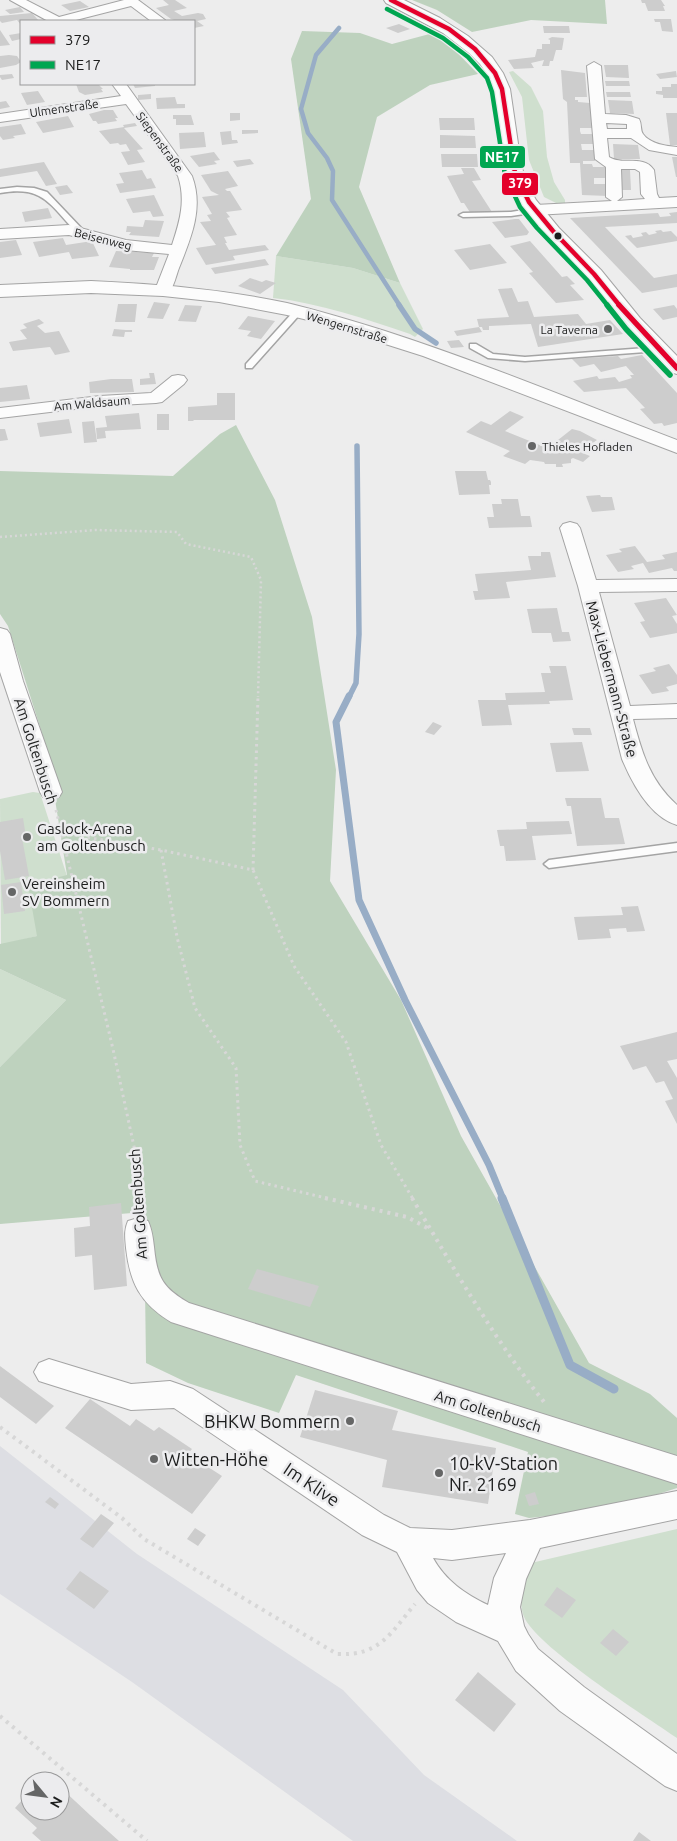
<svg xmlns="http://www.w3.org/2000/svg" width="677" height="1841" font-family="Ubuntu,sans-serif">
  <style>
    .built { fill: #dddee3 }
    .green { fill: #cfdfce }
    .forest { fill: #bed2be }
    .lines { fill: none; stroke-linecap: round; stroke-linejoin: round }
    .stream-far3 { stroke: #98adc6; stroke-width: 4.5 }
    .stream-far2 { stroke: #98adc6; stroke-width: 5.5 }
    .stream-far1 { stroke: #98adc6; stroke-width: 7 }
    .stream { stroke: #98adc6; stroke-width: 9 }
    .building { fill: #cdcdcd }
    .lane-casing { stroke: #a4a4a4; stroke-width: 3 }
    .street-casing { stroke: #a4a4a4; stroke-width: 2 }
    .secondary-casing { stroke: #a4a4a4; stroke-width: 2 }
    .path-far2 { stroke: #d7d7d7; stroke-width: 2.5; stroke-dasharray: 2 3; stroke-linecap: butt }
    .path-far1 { stroke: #d7d7d7; stroke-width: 3; stroke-dasharray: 2.5 4; stroke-linecap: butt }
    .path { stroke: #d7d7d7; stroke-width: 4; stroke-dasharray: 3 5; stroke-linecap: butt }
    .lane { fill: #fcfcfc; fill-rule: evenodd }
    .street { fill: #fcfcfc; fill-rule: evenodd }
    .secondary { fill: #fcfcfc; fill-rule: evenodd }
    .bus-1-far1-casing { stroke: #ececee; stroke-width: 7 }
    .bus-1-casing { stroke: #ececee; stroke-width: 9 }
    .bus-2-far1-casing { stroke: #ececee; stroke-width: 7 }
    .bus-2-casing { stroke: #ececee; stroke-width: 9 }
    .bus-1-far1 { stroke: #e4002b; stroke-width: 4.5 }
    .bus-1 { stroke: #e4002b; stroke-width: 5.5 }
    .bus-2-far1 { stroke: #00a651; stroke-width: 4.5 }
    .bus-2 { stroke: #00a651; stroke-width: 5.5 }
    .bus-dot { fill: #1c1d1d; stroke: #ececee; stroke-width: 2 }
    .poi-dot { fill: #656666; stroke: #ececee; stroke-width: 2 }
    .labels { text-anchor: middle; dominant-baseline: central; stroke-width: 5; stroke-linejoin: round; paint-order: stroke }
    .far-street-label { font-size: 12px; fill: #1c1d1d; stroke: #ececee }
    .far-poi-label { font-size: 12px; fill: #1c1d1d; stroke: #ececee; text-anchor: end }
    .street-label { font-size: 15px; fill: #1c1d1d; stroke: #ececee }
    .poi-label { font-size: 15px; fill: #1c1d1d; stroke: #ececee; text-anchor: start }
    .near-poi-label { font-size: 18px; fill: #1c1d1d; stroke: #ececee; text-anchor: start }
    .near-street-label { font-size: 18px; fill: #1c1d1d; stroke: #ececee }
    .line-badge { stroke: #ececee; stroke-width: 2 }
    .badge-label { font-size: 14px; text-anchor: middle; font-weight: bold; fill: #fff }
  </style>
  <rect width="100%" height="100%" fill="#ededed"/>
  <path class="built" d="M 0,1446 L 137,1554 L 343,1690 L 424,1775 L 517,1841 L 353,1841 L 132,1682 L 0,1594 Z"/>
  <path class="green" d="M 513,71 L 531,87 L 543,111 L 547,157 L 554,182 L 565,200 L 565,203 L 556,203 L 544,197 L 529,160 L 522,97 L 509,72 Z
    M 276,256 L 353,268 L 400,283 L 423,329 L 415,337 L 410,334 C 365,319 320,303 273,298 Z
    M 33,792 L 40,793 L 67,876 L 37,936 L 1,945 L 0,799 Z
    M 0,969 L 66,1000 L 0,1067 Z
    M 677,1529 L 677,1738 C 648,1718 530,1643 523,1614 C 518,1596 523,1579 531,1563 Z"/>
  <path class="forest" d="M 412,0 L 605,0 L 607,24 L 531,20 L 472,32 L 437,10 Z
    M 302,31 L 360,33 L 392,44 L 437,32 L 478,74 L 430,85 L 377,117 L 359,187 L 400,283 L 353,268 L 276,256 L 311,199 L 291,59 Z
    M 236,425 L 275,500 L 312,617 L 336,770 L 330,881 L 401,1000 L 461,1136 L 589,1363 L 650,1394 L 677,1418 L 677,1488 L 612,1509 L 529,1518 L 515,1514 L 528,1452 L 296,1375 L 279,1413 L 188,1383 L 146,1363 L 144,1212 L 0,1224 L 0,1067 L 66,1000 L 0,969 L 0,944 L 37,936 L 28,885 L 67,875 L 47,749 L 8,626 L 0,614 L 0,471 L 173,476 L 220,434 Z"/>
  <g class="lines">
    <path class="stream-far3" d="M 339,28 L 316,55 L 301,109 L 308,133 L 327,158 L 333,171 L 332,200 L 400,306"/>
    <path class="stream-far2" d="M 399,305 L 415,329 L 436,343
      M 349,697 L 356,683 L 359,634 L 357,446"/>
    <path class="stream-far1" d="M 349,696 L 336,722 L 359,900 L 405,1000 L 489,1165 L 503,1199"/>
    <path class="stream" d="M 502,1198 L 570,1365 L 614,1389"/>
  </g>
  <path class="building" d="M 163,0 L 175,0 L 187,8 L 174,11 L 182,16 L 198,13 L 203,14 L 206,19 L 197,21 L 204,26 L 194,28 L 194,21 L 177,21 L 171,19 L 156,8 L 169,5 Z
    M 641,0 L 661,0 L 665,6 L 663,6 L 665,11 L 648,11 L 645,3 L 642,3 Z
    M 80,1 L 89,7 L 70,11 L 61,5 Z
    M 20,7 L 24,12 L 10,14 L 5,10 Z
    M 32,13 L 39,21 L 21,21 L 21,25 L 17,20 L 2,23 L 0,21 L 0,16 Z
    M 654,19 L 671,19 L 673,32 L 662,31 L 660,22 L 655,22 Z
    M 399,24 L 410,29 L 398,33 L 386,28 Z
    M 543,26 L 569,26 L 570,33 L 544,33 Z
    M 0,30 L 10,45 L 0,46 Z
    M 21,33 L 21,39 L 12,41 L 9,35 Z
    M 552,37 L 564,38 L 562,50 L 556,50 L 553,61 L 550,61 L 549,66 L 542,66 L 544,60 L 531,63 L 534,68 L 514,69 L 508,60 L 535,57 L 537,49 L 542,49 L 542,44 L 550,44 L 550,40 L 548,39 Z
    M 9,55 L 17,56 L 21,62 L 16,65 L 0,68 L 0,56 Z
    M 604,65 L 628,65 L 629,78 L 606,77 Z
    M 561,70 L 585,73 L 587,97 L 575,97 L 575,100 L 578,100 L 578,102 L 590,103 L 593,128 L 580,128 L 580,131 L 581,134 L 592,134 L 594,144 L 581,144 L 582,150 L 594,150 L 595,161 L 583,161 L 583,164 L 592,164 L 593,167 L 605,167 L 606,178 L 594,178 L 594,184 L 606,184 L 608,196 L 582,195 L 580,163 L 570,163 L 567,102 L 563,99 Z
    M 676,71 L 677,77 L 660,79 L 656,74 Z
    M 12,74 L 14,78 L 2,80 L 0,77 L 0,75 Z
    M 605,81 L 629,81 L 630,86 L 606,86 Z
    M 76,84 L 98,84 L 103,89 L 101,89 L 103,92 L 85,95 L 79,92 Z
    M 133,84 L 155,84 L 155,86 L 135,88 Z
    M 671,84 L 677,84 L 677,98 L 663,98 L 663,95 L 656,94 L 656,91 L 662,91 L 662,87 L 671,87 Z
    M 38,91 L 45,102 L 27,105 L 21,93 Z
    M 606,92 L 630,92 L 631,97 L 607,97 Z
    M 151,94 L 151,99 L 138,100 L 138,95 Z
    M 175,97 L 177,104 L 185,104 L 185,108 L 157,109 L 156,98 Z
    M 608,100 L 632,101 L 634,114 L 610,113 Z
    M 6,101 L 10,107 L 0,109 L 0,102 Z
    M 104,110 L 113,110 L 118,118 L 115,118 L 117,121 L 98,124 L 96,121 L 93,121 L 89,114 Z
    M 230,113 L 240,113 L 240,120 L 230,121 Z
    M 666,113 L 677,113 L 677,145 L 670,145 Z
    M 173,115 L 191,115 L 194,125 L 176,125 L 176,119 L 173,119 Z
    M 68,116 L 74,127 L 43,133 L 36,122 Z
    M 439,118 L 474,118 L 475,130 L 440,130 Z
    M 135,123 L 137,126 L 124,128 L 143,149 L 137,150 L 145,162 L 128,165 L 121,152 L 130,151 L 126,144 L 120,145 L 118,143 L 110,144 L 99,131 L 124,127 L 123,125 Z
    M 21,124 L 26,134 L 13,136 L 15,138 L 3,140 L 0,136 L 0,127 Z
    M 242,130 L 258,130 L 258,133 L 242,134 Z
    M 231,131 L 232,140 L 237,140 L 238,143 L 222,145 L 220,132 Z
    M 204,132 L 206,147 L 180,149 L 179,133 Z
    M 440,135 L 475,136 L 476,148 L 440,148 Z
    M 613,144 L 638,145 L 640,159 L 614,159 Z
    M 214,152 L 220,160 L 214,161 L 217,164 L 199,167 L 190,156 Z
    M 441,154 L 477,154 L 478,167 L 442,167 Z
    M 672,157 L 677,157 L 677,177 L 676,177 Z
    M 250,159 L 254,164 L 237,167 L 233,161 Z
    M 44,162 L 57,184 L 46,186 L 37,171 L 0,177 L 0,169 Z
    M 461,168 L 474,168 L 481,180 L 472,181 L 492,212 L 471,214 L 464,203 L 461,203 L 447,176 L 464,174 Z
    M 616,169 L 630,170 L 631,190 L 618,190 Z
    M 142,170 L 147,179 L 151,178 L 156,188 L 120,193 L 116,184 L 124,183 L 119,173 Z
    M 228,171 L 238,186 L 225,189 L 227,191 L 230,191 L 242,210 L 226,212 L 230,217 L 227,218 L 237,235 L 224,237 L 227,243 L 225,243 L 229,250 L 265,245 L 269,250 L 233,256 L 235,260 L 206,265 L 196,248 L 216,245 L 200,222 L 211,221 L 207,215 L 212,214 L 202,197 L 219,195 L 211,191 L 201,175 Z
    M 67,185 L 73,193 L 60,195 L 55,187 Z
    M 154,195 L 164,216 L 153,217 L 150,211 L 133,213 L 126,199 Z
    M 48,208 L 52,218 L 25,222 L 22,212 Z
    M 677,212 L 677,223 L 605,227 L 654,278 L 677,274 L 677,287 L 642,293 L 570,218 L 658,213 L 660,217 L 671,216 L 669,213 Z
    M 515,219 L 519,219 L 529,232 L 527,235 L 505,238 L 492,222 Z
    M 145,220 L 164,221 L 159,237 L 129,235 L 131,232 L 126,232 L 127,226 L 143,227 Z
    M 661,230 L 663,232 L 671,231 L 677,237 L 677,241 L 637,248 L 625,236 L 631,235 L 633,238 L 643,236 L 641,233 L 646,232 L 649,235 L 657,233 L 655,231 Z
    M 63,238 L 66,245 L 92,241 L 99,256 L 72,259 L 69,252 L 39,257 L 33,242 Z
    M 16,240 L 22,255 L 0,258 L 0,242 Z
    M 530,241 L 562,277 L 567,276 L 575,284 L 570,285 L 584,300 L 556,303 L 529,273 L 533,272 L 510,246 Z
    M 490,244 L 507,263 L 470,270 L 454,250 Z
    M 116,251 L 154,253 L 152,257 L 159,257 L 154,270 L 130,270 L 130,269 L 109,267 Z
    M 265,259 L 269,265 L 215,274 L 211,268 Z
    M 250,278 L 262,282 L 266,280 L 276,283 L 260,294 L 238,286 Z
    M 512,288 L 518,302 L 528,301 L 534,317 L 578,314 L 586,324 L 610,320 L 623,334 L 538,347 L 531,324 L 489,326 L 489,330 L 483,330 L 482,327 L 479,327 L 482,332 L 457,336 L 454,331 L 479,327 L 477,319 L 509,317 L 498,289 Z
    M 154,302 L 170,304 L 163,319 L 147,318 Z
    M 118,304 L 137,304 L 135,322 L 115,322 Z
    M 185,305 L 202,306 L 196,322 L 178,321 Z
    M 674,305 L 677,309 L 677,317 L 663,320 L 653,309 Z
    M 248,316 L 275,321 L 261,339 L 247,336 L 251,331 L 238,329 Z
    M 39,319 L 44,323 L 37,326 L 45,333 L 59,331 L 70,352 L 55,355 L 50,347 L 13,351 L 9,342 L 27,339 L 20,330 L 27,328 L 23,324 Z
    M 114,329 L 126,330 L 132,330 L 132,332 L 125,332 L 124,337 L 112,336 Z
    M 459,340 L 464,347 L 451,348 L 447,341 Z
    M 642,355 L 677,393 L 677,423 L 664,426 L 662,423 L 654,424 L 640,409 L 645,408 L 626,388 L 584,392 L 573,381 L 597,376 L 599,379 L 615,377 L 619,382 L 632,378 L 630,375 L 634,375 L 626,366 L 601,372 L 594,364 L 580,367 L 572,359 L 618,356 L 621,359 Z
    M 149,373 L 154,373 L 156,384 L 140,385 L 140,379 L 150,378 Z
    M 111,379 L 132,379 L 134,392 L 90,393 L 89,382 Z
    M 27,385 L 30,399 L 0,402 L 0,388 Z
    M 217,393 L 235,393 L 235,420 L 194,420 L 193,421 L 188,421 L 188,407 L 217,405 Z
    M 510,411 L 524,417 L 505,431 L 547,448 L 551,445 L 566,452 L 573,446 L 559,443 L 561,441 L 558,440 L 572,429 L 580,431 L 597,440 L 580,452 L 590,456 L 583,462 L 573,458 L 571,459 L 571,463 L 562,464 L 563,467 L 556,467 L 556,464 L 545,464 L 544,462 L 530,460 L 525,464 L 503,456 L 510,451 L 466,432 L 481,421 L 491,425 Z
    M 139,413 L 141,429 L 105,431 L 106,438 L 97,439 L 96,428 L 107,427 L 105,416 Z
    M 157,414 L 169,414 L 169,430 L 157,430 Z
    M 69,419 L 72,433 L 40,437 L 37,423 Z
    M 94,421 L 97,442 L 84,443 L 82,422 Z
    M 0,429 L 5,429 L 8,440 L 0,441 Z
    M 455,471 L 486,471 L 488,480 L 490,480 L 491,482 L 491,485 L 489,485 L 490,494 L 459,495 Z
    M 600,495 L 601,497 L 612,497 L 615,510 L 592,512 L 586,496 Z
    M 501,499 L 518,499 L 521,516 L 530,516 L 532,527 L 489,528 L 487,517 L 494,517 L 492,504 L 502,504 Z
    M 635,546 L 647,562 L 665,559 L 662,555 L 677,552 L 677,571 L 674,571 L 672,568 L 649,573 L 643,563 L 631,566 L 634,569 L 618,572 L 606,555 L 622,552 L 619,549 Z
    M 541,552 L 550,552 L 556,577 L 506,582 L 510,598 L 475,600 L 473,591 L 478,591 L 475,574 L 531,570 L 528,556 L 541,556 Z
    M 666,598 L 677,615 L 672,616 L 677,624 L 677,633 L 650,638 L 640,622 L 645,621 L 634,603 Z
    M 557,608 L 562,632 L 569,632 L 571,641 L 553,642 L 551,633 L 532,633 L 527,609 Z
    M 669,664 L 677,675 L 677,684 L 666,687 L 669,691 L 652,694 L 639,675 L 656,671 L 653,668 Z
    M 549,666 L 566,666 L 573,700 L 549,701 L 550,704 L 508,705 L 512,725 L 482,726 L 478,700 L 506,700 L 505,693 L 545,692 L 541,673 L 551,673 Z
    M 433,722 L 442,726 L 434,735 L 425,732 Z
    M 572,728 L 590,728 L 592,735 L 574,735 Z
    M 582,742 L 589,771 L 556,772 L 550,743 Z
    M 565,798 L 601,798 L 605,818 L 619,818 L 625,844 L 577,846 L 571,806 L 567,806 Z
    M 23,818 L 26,837 L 22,838 L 29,876 L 5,880 L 0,851 L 0,822 Z
    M 569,821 L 572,834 L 532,836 L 536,860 L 506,861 L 504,846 L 500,846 L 497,830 L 527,829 L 526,822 Z
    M 21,882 L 25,911 L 4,914 L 1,885 Z
    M 638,906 L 645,931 L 627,932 L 626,928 L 609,929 L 611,938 L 578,940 L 574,917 L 623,915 L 621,907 Z
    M 677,1032 L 677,1059 L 667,1061 L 677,1078 L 677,1124 L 665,1101 L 673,1099 L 664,1081 L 656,1083 L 646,1066 L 633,1070 L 620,1046 Z
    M 121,1203 L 127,1286 L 94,1290 L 92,1255 L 75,1257 L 74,1228 L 90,1226 L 89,1207 Z
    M 257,1269 L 319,1286 L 310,1307 L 248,1289 Z
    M 0,1366 L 54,1406 L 36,1424 L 0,1397 Z
    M 315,1390 L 398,1411 L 392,1430 L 496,1448 L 488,1504 L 382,1487 L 387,1460 L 300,1437 Z
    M 90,1399 L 130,1426 L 136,1419 L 154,1431 L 159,1427 L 192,1449 L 188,1454 L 222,1476 L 192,1514 L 65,1428 Z
    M 535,1492 L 539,1504 L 529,1506 L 525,1495 Z
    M 50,1497 L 59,1504 L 55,1509 L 45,1502 Z
    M 101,1514 L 114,1523 L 93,1548 L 80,1539 Z
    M 195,1528 L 206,1535 L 198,1546 L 187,1539 Z
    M 80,1571 L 109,1591 L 94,1609 L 66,1589 Z
    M 557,1587 L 576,1600 L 562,1618 L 544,1605 Z
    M 613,1629 L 629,1642 L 616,1656 L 600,1643 Z
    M 478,1672 L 516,1704 L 494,1732 L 455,1700 Z
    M 60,1787 L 90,1815 L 119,1841 L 41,1841 L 32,1833 L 37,1828 L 15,1808 L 30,1791 L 30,1811 L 60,1811 Z
    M 639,1832 L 651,1841 L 633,1841 Z"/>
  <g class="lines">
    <defs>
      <path id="lane" d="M 17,187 L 34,188 L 47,192 L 85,232 L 78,234 C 50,205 44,185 0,193 L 0,189 Z
        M 535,208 L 538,208 L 538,212 L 511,216 L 463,217 L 459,215 L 463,213 L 511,212 Z
        M 295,310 L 302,312 L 252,368 L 246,368 L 246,364 Z
        M 470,344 L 476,344 L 493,354 L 525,357 L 659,347 L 663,349 L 659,351 L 525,361 L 488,358 L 470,348 Z
        M 677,843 L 677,851 L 549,868 L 544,864 L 549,860 Z"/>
      <path id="street" d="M 10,0 L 26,0 L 59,17 L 124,0 L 138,0 L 165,20 L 151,21 L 131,6 L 72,21 L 48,21 Z
        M 594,62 L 601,66 L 605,114 L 626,115 L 639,119 C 642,124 640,130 643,134 C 650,144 666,146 677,147 L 677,155 L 649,150 L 631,138 L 607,138 L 609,157 C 623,166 643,154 654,170 L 657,194 L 659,198 L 677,197 L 677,207 L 535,215 L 530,213 L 527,210 L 530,207 L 535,205 L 612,201 L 606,197 L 606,167 L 595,159 L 587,66 ZM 606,123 L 627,124 L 627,129 L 607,129 ZM 621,169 L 635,169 L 640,172 L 641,194 L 645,199 L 617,201 L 622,197 Z
        M 112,84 L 126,84 L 192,176 C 204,208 191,238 179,268 C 176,276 174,286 169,293 L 157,293 L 155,290 L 169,254 L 125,250 L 69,235 L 0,239 L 0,229 L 69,225 L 126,240 L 172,245 C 180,221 186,200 178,176 L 126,104 L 0,122 L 0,114 L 121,96 Z
        M 178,375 L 184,376 L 187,380 L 184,384 L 162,402 L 156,403 L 100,406 L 0,418 L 0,408 L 100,396 L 151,393 L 172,376 Z
        M 570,522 L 577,524 L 580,528 L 596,580 L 677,579 L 677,591 L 599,592 L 630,706 L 677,704 L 677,718 L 633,719 C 642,753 650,781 677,805 L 677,825 C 650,817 632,783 622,759 L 578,586 L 560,528 L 563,524 Z
        M 0,628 L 7,630 L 10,634 L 23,681 L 62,792 L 59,797 L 51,799 L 43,797 L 40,792 L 0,672 Z
        M 138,1218 L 148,1221 C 152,1230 153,1238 154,1247 C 157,1278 163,1288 189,1303 L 677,1456 L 677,1484 L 171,1322 C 140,1303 130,1283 126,1248 C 125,1237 124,1230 128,1221 Z
        M 49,1359 L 131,1384 L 170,1381 L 193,1389 L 384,1515 L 410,1528 L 452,1530 L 530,1520 L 677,1491 L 677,1519 L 540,1548 L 526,1579 L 520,1607 L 524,1626 L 528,1634 L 538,1649 L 584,1687 L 677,1754 L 677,1791 L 665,1786 L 560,1711 L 516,1671 L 498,1641 L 456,1622 L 428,1603 L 417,1590 L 397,1552 L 362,1535 L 174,1408 L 131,1410 L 39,1381 L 34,1372 L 39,1363 ZM 506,1553 L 494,1578 L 488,1605 C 465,1594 446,1581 433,1558 L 452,1560 Z"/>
      <path id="secondary" d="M 384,0 L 404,0 L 440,18 L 468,36 L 492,57 L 503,73 L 510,89 L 521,164 L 526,182 L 536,200 L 559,228 L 601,270 L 640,318 L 677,356 L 677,374 L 670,372 L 626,326 L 588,278 L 538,226 L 520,202 L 506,173 L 494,89 L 487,74 L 480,64 L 469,53 L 443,33 L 386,3 Z
        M 91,281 C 157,284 222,289 287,303 C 320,311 353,321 385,331 C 484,363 580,403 677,440 L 677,453 L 423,356 L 316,322 L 287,315 L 219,302 L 163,296 L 91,293 L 0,297 L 0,285 Z"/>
    </defs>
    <use href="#lane" class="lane-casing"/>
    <use href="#street" class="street-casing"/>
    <use href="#secondary" class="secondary-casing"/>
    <path class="path-far2" d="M 0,537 L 96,530 L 177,532 L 186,544 L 251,557 L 261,580 L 258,697"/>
    <path class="path-far1" d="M 56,810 L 113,1049 L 135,1151 L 137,1199
      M 62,833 L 161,850 L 253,870 L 294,966 L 346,1042 L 381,1145 L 413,1199
      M 161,850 L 177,937 L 195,1008 L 236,1068 L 240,1145 L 255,1181 L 330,1199
      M 253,870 L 258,696"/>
    <path class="path" d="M 137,1198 L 137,1209
      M 325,1198 L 407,1217 L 431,1230
      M 412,1198 C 453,1267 494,1339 544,1402
      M 0,1427 L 122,1518 L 144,1539 L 337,1654 C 380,1656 390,1634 415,1604
      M 0,1716 L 147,1841"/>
    <use href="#lane" class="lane"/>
    <use href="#street" class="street"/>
    <use href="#secondary" class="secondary"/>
    <defs>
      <path id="bus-1-far1" d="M 391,0 L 449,29 L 475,49 L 495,73 L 502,89 L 515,173 L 529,202 L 553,231 L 594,274 L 620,306"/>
      <path id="bus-1" d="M 619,305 L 677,368"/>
      <path id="bus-2-far1" d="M 387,9 L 443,38 L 468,57 L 487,78 L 492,92 L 505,175 L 520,207 L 537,228 L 587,280 L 608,306"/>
      <path id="bus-2" d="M 607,305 L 626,329 L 670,375"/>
    </defs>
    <use href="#bus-1-far1" class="bus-1-far1-casing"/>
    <use href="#bus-1" class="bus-1-casing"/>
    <use href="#bus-2-far1" class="bus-2-far1-casing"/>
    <use href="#bus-2" class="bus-2-casing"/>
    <use href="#bus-1-far1" class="bus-1-far1"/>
    <use href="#bus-1" class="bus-1"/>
    <use href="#bus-2-far1" class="bus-2-far1"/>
    <use href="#bus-2" class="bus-2"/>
  </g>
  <circle class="bus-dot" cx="558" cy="236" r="4.5"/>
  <g class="poi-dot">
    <circle cx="608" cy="329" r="5"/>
    <circle cx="532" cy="446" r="5"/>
    <circle cx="27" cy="837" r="5"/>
    <circle cx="12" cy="892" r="5"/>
    <circle cx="350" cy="1421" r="5"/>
    <circle cx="154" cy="1459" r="5"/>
    <circle cx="439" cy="1473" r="5"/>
  </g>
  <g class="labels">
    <g class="far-street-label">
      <text transform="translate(64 108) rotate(-8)">Ulmenstraße</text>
      <text transform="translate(160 142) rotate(54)">Siepenstraße</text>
      <text transform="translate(103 239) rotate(14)">Beisenweg</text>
      <text transform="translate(347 327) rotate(17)">Wengernstraße</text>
      <text transform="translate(92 403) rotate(-5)">Am Waldsaum</text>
    </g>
    <g class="far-poi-label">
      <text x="598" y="329">La Taverna</text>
      <text x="542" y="446" text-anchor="start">Thieles Hofladen</text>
    </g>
    <g class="street-label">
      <text transform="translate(612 679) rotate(75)">Max-Liebermann-Straße</text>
      <text transform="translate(36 751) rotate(72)">Am Goltenbusch</text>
      <text transform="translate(138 1204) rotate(-94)">Am Goltenbusch</text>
      <text transform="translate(488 1411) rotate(17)">Am Goltenbusch</text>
    </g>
    <g class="poi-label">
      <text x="37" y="828">Gaslock-Arena<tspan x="37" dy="17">am Goltenbusch</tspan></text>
      <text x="22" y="883">Vereinsheim<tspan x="22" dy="17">SV Bommern</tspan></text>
    </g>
    <g class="near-poi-label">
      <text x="340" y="1421" text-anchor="end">BHKW Bommern</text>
      <text x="164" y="1459">Witten-Höhe</text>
      <text x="449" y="1463">10-kV-Station<tspan x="449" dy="21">Nr. 2169</tspan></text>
    </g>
    <g class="near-street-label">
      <text transform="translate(312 1484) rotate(34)">Im Klive</text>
    </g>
  </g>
  <g class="line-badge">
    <rect x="479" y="145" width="47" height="24" rx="5" fill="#00a651"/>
    <rect x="501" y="172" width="38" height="24" rx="5" fill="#e4002b"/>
  </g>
  <g class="badge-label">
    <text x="502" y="162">NE17</text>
    <text x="520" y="188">379</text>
  </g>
  <rect x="20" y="20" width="175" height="65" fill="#ececee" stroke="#99999a"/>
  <rect x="30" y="36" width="25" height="8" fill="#e4002b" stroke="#99999a"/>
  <text x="65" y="45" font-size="15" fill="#1c1d1d">379</text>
  <rect x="30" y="61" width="25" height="8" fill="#00a651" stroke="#99999a"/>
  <text x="65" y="70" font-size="15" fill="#1c1d1d">NE17</text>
  <g transform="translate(45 1796) rotate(119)"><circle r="24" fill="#ececee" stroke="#99999a"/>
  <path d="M0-4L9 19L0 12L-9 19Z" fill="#656666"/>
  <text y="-8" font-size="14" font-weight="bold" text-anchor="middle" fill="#1c1d1d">N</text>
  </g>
</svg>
